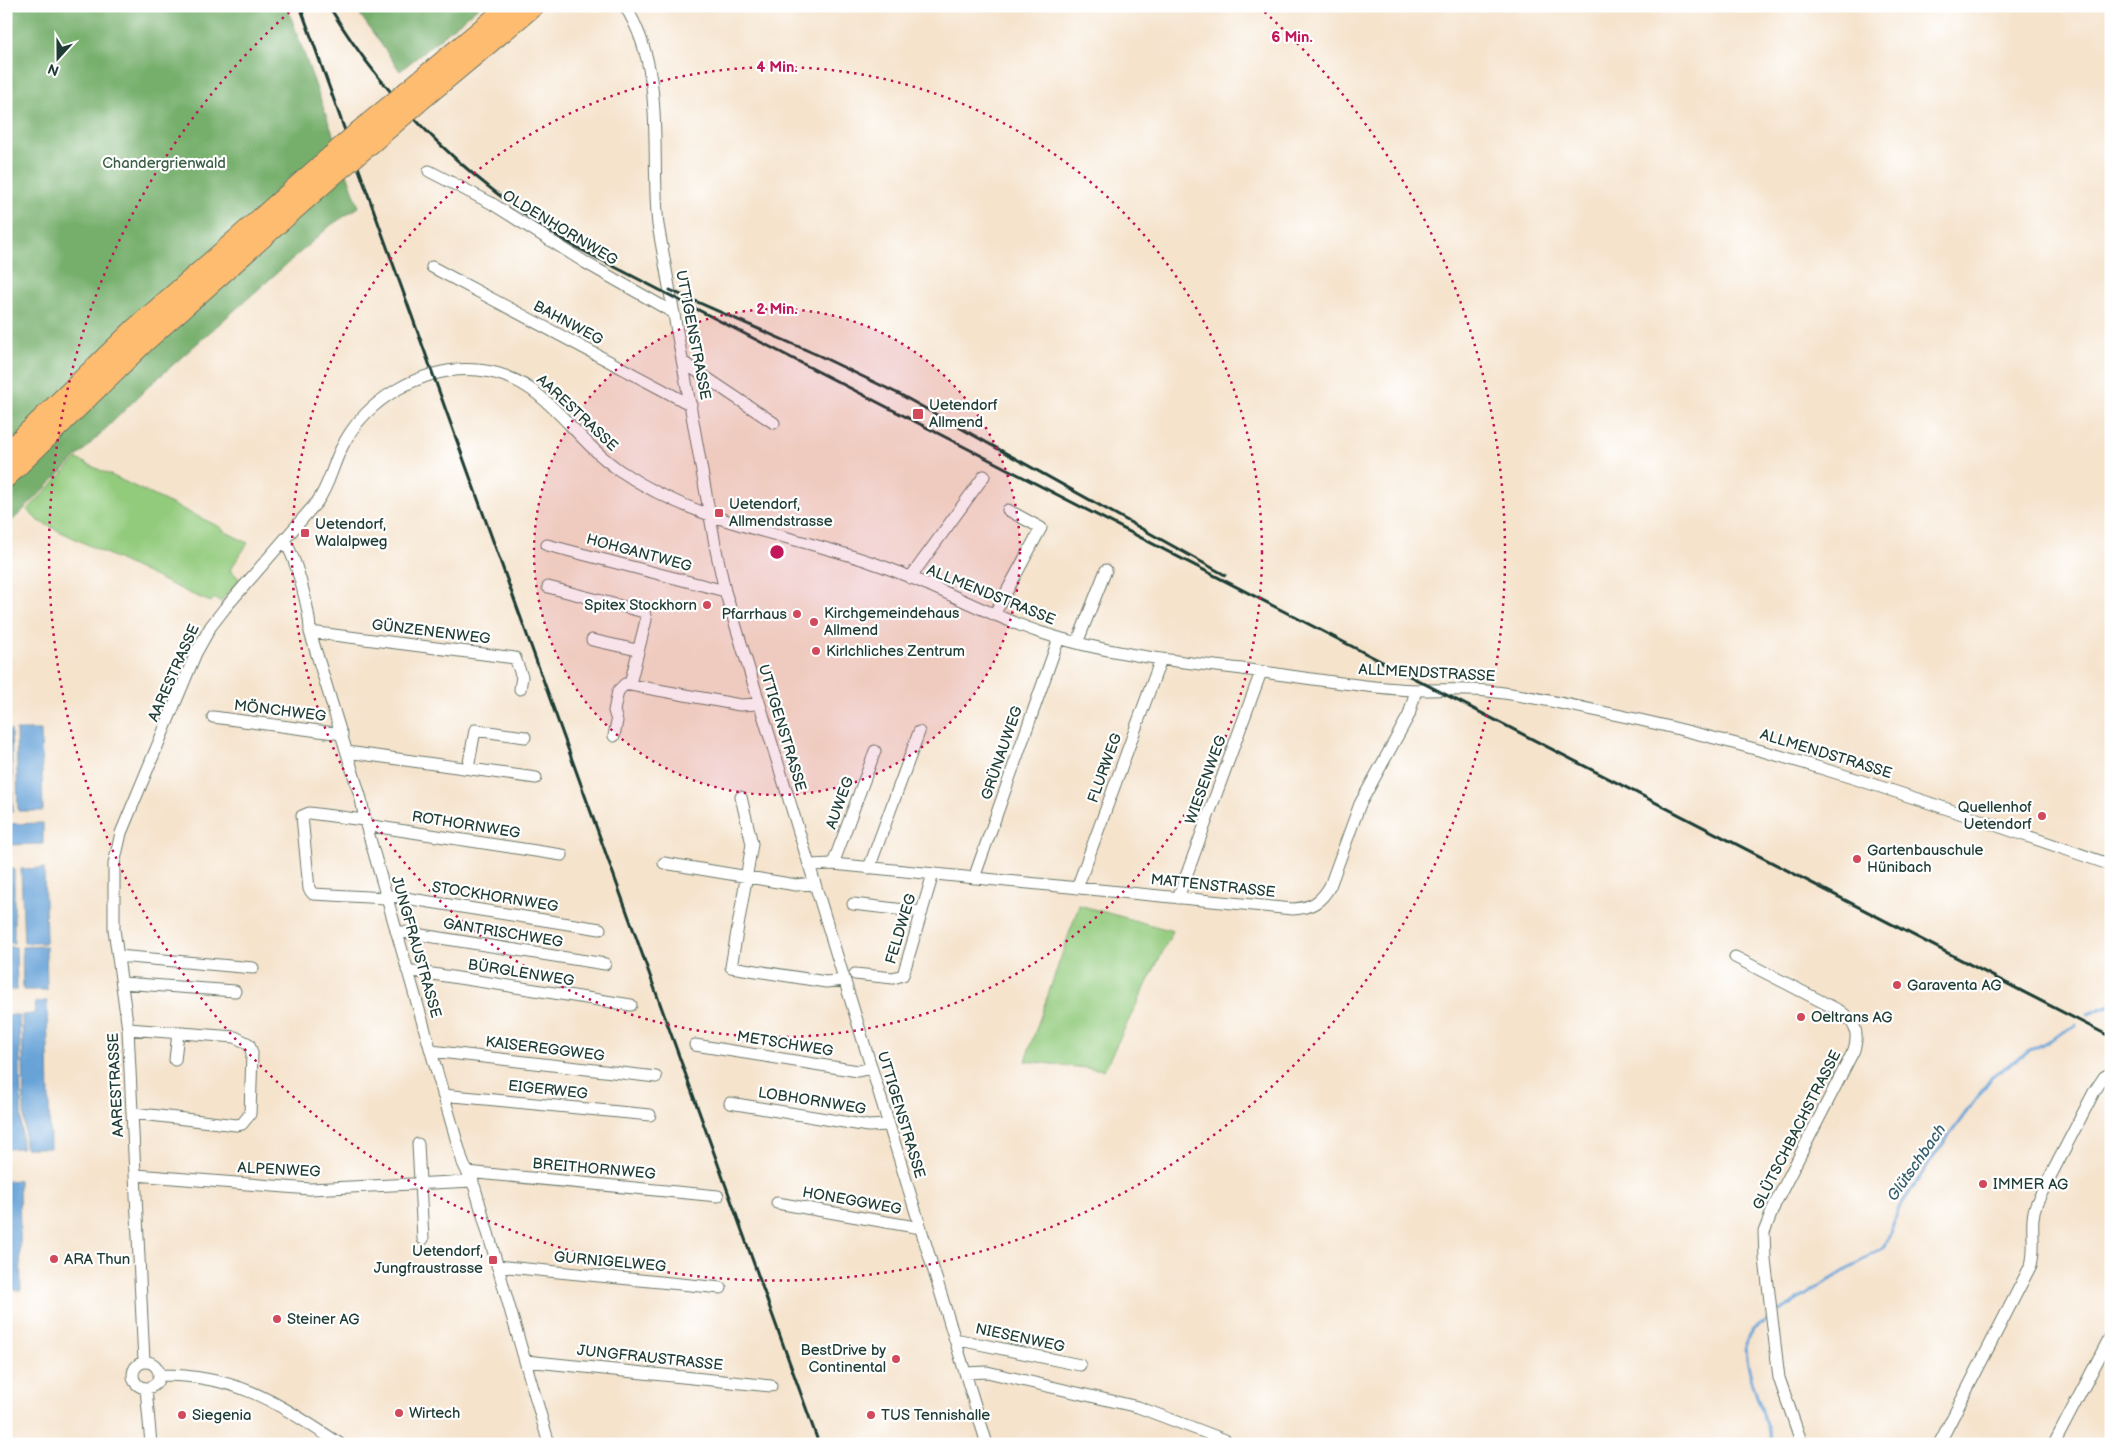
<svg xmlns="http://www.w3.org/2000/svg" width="2117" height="1450" font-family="'Balsamiq Sans',sans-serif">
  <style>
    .green { fill: #93cb7d; stroke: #598458 }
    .forest { fill: #76af6c; stroke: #4a7650 }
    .water { fill: #67a3d8; stroke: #437086 }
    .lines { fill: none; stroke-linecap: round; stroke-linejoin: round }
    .stream { stroke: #67a3d8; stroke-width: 3 }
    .minor-casing { stroke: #6a7769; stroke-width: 13 }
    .motorway-casing { stroke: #6a7769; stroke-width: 23 }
    .minor { stroke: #fff; stroke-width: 11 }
    .motorway { stroke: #fdbc6f; stroke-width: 21 }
    .rail { stroke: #1f3d34; stroke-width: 3 }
    .motorway-bridge-casing { stroke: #6a7769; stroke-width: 23; stroke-linecap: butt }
    .motorway-bridge { stroke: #fdbc6f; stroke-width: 21 }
    .ring { fill: none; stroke: #c2185b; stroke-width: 2.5; stroke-dasharray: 2.5 5 }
    .poi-dot { fill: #d1495b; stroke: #fff; stroke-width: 2 }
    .labels { text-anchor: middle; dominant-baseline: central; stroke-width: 4.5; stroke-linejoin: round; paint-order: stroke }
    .park-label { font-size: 15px; fill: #3c6046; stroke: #fff }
    .street-label { font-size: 15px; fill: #1f3d34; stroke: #fff }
    .poi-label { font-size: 15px; fill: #1f3d34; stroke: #fff; text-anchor: start }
    .water-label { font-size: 16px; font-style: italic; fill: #38616d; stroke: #fff }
    .centre { fill: #c2185b; stroke: #fff; stroke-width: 2.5 }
    .ring-label { font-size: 15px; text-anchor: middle; font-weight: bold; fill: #c2185b; stroke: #fff; stroke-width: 4.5; stroke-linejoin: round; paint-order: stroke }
  </style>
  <rect width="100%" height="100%" fill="#fff"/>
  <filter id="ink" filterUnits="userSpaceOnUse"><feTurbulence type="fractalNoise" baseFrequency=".02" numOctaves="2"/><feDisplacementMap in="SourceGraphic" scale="10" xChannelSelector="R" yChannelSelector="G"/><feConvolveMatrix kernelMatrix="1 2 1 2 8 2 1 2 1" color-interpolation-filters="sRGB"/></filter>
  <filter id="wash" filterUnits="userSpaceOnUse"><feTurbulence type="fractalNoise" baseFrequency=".0096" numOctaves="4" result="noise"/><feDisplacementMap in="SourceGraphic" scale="20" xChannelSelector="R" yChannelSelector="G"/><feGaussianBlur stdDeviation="1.12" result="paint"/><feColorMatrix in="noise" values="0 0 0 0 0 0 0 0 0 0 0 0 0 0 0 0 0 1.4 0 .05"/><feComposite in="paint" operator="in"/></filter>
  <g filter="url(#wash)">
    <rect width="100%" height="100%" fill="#f5e3cc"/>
    <path class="green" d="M 77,459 L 222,528 L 222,530 L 248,543 L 230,570 L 240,579 L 220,602 L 214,598 L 211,602 L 191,594 L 38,521 L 27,510 Z
      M 1079,905 L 1173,931 L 1104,1070 L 1025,1061 Z"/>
    <path class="forest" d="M 6,6 L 287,6 L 359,207 L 331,225 L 149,386 L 6,527 Z
      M 354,6 L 480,6 L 400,71 Z"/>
    <path class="water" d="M 6,730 L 11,730 L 13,812 L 6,812 Z
      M 16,730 L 41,730 L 43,811 L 18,811 Z
      M 43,823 L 43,844 L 6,845 L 6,824 Z
      M 44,868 L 46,940 L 44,943 L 24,943 L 21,869 Z
      M 6,869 L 14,869 L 14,943 L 6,943 Z
      M 46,946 L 47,990 L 23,990 L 22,947 Z
      M 6,947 L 16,947 L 17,990 L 6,990 Z
      M 47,1001 L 50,1148 L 25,1148 L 22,1015 L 34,1014 L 36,1002 Z
      M 6,1008 L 8,1015 L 19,1015 L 22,1148 L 6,1149 Z
      M 19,1180 L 21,1290 L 6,1290 L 6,1181 Z"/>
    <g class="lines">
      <path class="stream" d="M 2088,1014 L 2111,1005
        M 1780,1311 L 1885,1246 L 1899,1208 L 1937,1152 L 1992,1077 L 2018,1058 L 2076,1025
        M 1766,1320 C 1759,1325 1750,1330 1747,1339 C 1741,1361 1766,1421 1774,1444"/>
    </g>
  </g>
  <g filter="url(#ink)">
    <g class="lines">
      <defs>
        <path id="minor" d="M 625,6 C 667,73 650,151 658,225 L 716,550 L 725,591 L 987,1444
          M 429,171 L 491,203 L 586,263 L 674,313
          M 432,267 L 691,405
          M 683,362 L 774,423
          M 284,540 C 296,557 310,611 310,632 L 361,799 L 366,825 L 463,1163 L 475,1188 L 549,1444
          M 547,545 L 725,591
          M 910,578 L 984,476
          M 548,587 L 644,612 L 646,620 L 630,684
          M 994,615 L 1041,528 L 1008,510
          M 310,632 L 515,658 L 522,677 L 520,689
          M 592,640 L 637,650
          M 1077,643 L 1106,570
          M 213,717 L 342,734
          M 614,736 L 617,721 L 614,711 L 618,691 L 625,684 L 740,705 L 759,704
          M 347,752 L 536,778
          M 468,768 L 475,730 L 525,737
          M 741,797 L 752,844 L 731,967 L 826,982 L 844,980
          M 364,820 L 309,813 L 302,816 L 309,889 L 313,894 L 386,898
          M 366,825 L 562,855
          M 664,863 L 796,885 L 815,883
          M 833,864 L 875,751
          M 809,865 L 833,864 L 1293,909 C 1311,908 1321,902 1330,886 L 1360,804 L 1409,715 L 1416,690
          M 869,868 L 919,732
          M 974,878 L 1059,638
          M 1077,888 L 1161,659
          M 386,895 L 600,929
          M 1178,898 L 1261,672
          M 853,904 L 922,912
          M 396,931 L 605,964
          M 118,956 L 253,968
          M 1735,957 L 1840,1011 C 1856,1022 1859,1033 1854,1050 L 1775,1204 L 1764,1232 L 1765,1259 L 1779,1378 L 1802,1444
          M 407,970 L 631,1005
          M 855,974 L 893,978 L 903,975 L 933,874
          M 122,983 L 235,991
          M 128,1029 L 235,1037 L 249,1044 L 252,1053 L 250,1114 L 242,1124 L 236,1125 L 133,1113
          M 695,1045 L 858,1071 L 871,1068
          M 431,1051 L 656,1077
          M 175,1060 L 178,1033
          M 443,1095 L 650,1115
          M 730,1103 L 868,1126 L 889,1125
          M 418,1144 L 423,1239
          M 467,1172 L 718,1196
          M 136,1175 L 310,1189 L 473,1181
          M 777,1203 L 921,1228
          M 497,1266 L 721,1288
          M 955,1339 L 1080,1365
          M 144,1361 L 128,1029 L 114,929 L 114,864 L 121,833 L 196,653 L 211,626 L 225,608 L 317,502 C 329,486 332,467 341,449 C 364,400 423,365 478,370 C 545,376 568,435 619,470 C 701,526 785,532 876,564 C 932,583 983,613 1039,632 C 1105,654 1174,661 1242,669 C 1294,676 1346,685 1398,689 C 1431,692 1464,687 1496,692 C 1529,696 1561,703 1593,710 C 1770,745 1940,806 2111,865
          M 526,1361 L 771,1386
          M133 1375a13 13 0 1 1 26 0a13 13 0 1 1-26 0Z
          M 965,1373 L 987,1372 L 1138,1407 L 1225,1440
          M 160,1375 C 239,1375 277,1403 340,1444
          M 146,1388 L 151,1444
          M 1939,1444 L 2031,1265 C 2037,1244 2028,1223 2037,1202 L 2094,1092 L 2104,1077 L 2111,1073
          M 2054,1444 L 2111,1335"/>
        <path id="motorway" d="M 408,91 L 510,6
          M 418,102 L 533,6
          M 360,131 L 393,104
          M 366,147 L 403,115
          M 6,454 L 133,331 L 332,156
          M 6,477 L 144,342 L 336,172"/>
      </defs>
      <use href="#minor" class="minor-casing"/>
      <use href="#motorway" class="motorway-casing"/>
      <use href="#minor" class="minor"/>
      <use href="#motorway" class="motorway"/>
      <path class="rail" d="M 300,6 L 819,1444
        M 329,6 C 389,106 476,188 576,247 L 2111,1037
        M 670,290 L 820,356 L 901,395 L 1225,575"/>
      <defs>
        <path id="motorway-bridge" d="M 393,104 L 408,91
          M 403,115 L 418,102
          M 332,156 L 360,131
          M 336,172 L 366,147"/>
      </defs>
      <use href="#motorway-bridge" class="motorway-bridge-casing"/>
      <use href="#motorway-bridge" class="motorway-bridge"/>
    </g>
  </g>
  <circle cx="777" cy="552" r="243" fill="#c2185b" fill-opacity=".12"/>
  <g class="ring">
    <circle cx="777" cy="552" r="243"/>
    <circle cx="777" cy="552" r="485"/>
    <path d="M1259 7A728 728 0 1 1 295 7"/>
  </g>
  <g class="poi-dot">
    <rect x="912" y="408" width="12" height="12" rx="2.5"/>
    <rect x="714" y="508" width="10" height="10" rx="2.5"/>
    <rect x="300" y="528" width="10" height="10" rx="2.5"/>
    <circle cx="707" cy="605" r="5"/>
    <circle cx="797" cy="614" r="5"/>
    <circle cx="814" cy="622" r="5"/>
    <circle cx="816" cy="651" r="5"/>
    <circle cx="2042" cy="816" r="5"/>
    <circle cx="1857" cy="859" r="5"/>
    <circle cx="1897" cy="985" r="5"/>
    <circle cx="1801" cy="1017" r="5"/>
    <circle cx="1983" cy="1184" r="5"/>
    <circle cx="54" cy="1259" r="5"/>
    <rect x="488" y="1255" width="10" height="10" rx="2.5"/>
    <circle cx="277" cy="1319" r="5"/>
    <circle cx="896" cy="1359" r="5"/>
    <circle cx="399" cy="1413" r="5"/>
    <circle cx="182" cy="1415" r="5"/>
    <circle cx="871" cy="1415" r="5"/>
  </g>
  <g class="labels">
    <g class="park-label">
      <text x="164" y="163">Chandergrienwald</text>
    </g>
    <g class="street-label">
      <text transform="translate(560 228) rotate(31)">OLDENHORNWEG</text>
      <text transform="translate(568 323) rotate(28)">BAHNWEG</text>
      <text transform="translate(693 335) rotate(79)">UTTIGENSTRASSE</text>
      <text transform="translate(577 413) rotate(43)">AARESTRASSE</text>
      <text transform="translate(639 553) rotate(15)">HOHGANTWEG</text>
      <text transform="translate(991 595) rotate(22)">ALLMENDSTRASSE</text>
      <text transform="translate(431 632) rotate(7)">GÜNZENENWEG</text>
      <text transform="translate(174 673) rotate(-66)">AARESTRASSE</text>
      <text transform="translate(1427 673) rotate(3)">ALLMENDSTRASSE</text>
      <text transform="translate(280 711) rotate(7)">MÖNCHWEG</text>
      <text transform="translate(782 728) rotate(73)">UTTIGENSTRASSE</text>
      <text transform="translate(1002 753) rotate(-71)">GRÜNAUWEG</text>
      <text transform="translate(1826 754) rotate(17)">ALLMENDSTRASSE</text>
      <text transform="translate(1105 768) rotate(-70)">FLURWEG</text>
      <text transform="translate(1206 780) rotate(-70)">WIESENWEG</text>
      <text transform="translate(840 803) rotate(-70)">AUWEG</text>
      <text transform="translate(466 825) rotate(9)">ROTHORNWEG</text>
      <text transform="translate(1213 886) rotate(6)">MATTENSTRASSE</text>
      <text transform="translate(495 897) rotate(9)">STOCKHORNWEG</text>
      <text transform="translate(901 929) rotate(-73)">FELDWEG</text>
      <text transform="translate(503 933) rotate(9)">GANTRISCHWEG</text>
      <text transform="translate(416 947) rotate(74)">JUNGFRAUSTRASSE</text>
      <text transform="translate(521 973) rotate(9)">BÜRGLENWEG</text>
      <text transform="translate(785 1044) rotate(9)">METSCHWEG</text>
      <text transform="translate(545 1049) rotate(7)">KAISEREGGWEG</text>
      <text transform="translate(116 1085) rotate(-93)">AARESTRASSE</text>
      <text transform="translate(548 1090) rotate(6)">EIGERWEG</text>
      <text transform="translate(812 1101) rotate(9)">LOBHORNWEG</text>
      <text transform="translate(901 1115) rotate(73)">UTTIGENSTRASSE</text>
      <text transform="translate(1797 1130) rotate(-63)">GLÜTSCHBACHSTRASSE</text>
      <text transform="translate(594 1169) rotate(5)">BREITHORNWEG</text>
      <text transform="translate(279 1170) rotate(3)">ALPENWEG</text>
      <text transform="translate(852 1201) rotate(10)">HONEGGWEG</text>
      <text transform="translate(610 1262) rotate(5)">GURNIGELWEG</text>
      <text transform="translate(1020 1338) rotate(12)">NIESENWEG</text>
      <text transform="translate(650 1358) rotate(6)">JUNGFRAUSTRASSE</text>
    </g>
    <g class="poi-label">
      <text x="929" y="405">Uetendorf<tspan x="929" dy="17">Allmend</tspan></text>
      <text x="729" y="504">Uetendorf,<tspan x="729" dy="17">Allmendstrasse</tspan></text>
      <text x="315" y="524">Uetendorf,<tspan x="315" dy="17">Walalpweg</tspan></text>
      <text x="697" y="605" text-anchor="end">Spitex Stockhorn</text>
      <text x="824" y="613">Kirchgemeindehaus<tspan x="824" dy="17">Allmend</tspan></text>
      <text x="787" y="614" text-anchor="end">Pfarrhaus</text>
      <text x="826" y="651">Kirlchliches Zentrum</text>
      <text x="2032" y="807" text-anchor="end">Quellenhof<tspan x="2032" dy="17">Uetendorf</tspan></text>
      <text x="1867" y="850">Gartenbauschule<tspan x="1867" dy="17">Hünibach</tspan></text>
      <text x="1907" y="985">Garaventa AG</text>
      <text x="1811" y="1017">Oeltrans AG</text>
      <text x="1993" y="1184">IMMER AG</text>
      <text x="483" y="1251" text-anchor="end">Uetendorf,<tspan x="483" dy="17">Jungfraustrasse</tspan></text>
      <text x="64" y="1259">ARA Thun</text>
      <text x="287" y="1319">Steiner AG</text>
      <text x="886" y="1350" text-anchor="end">BestDrive by<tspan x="886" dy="17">Continental</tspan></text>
      <text x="409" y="1413">Wirtech</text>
      <text x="192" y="1415">Siegenia</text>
      <text x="881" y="1415">TUS Tennishalle</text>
    </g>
    <g class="water-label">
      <text transform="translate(1917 1163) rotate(-55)">Glütschbach</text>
    </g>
  </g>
  <circle cx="777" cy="552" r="8" class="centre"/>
  <g class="ring-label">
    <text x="1292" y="42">6 Min.</text>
    <text x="777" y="72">4 Min.</text>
    <text x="777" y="314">2 Min.</text>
  </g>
  <rect width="2117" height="1450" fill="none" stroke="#fff" stroke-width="25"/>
  <g transform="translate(58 58) rotate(201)" stroke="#ffffff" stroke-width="4" paint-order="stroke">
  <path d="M0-4L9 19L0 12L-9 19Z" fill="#1f3d34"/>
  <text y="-8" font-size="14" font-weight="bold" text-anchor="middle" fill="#1f3d34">N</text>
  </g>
</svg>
